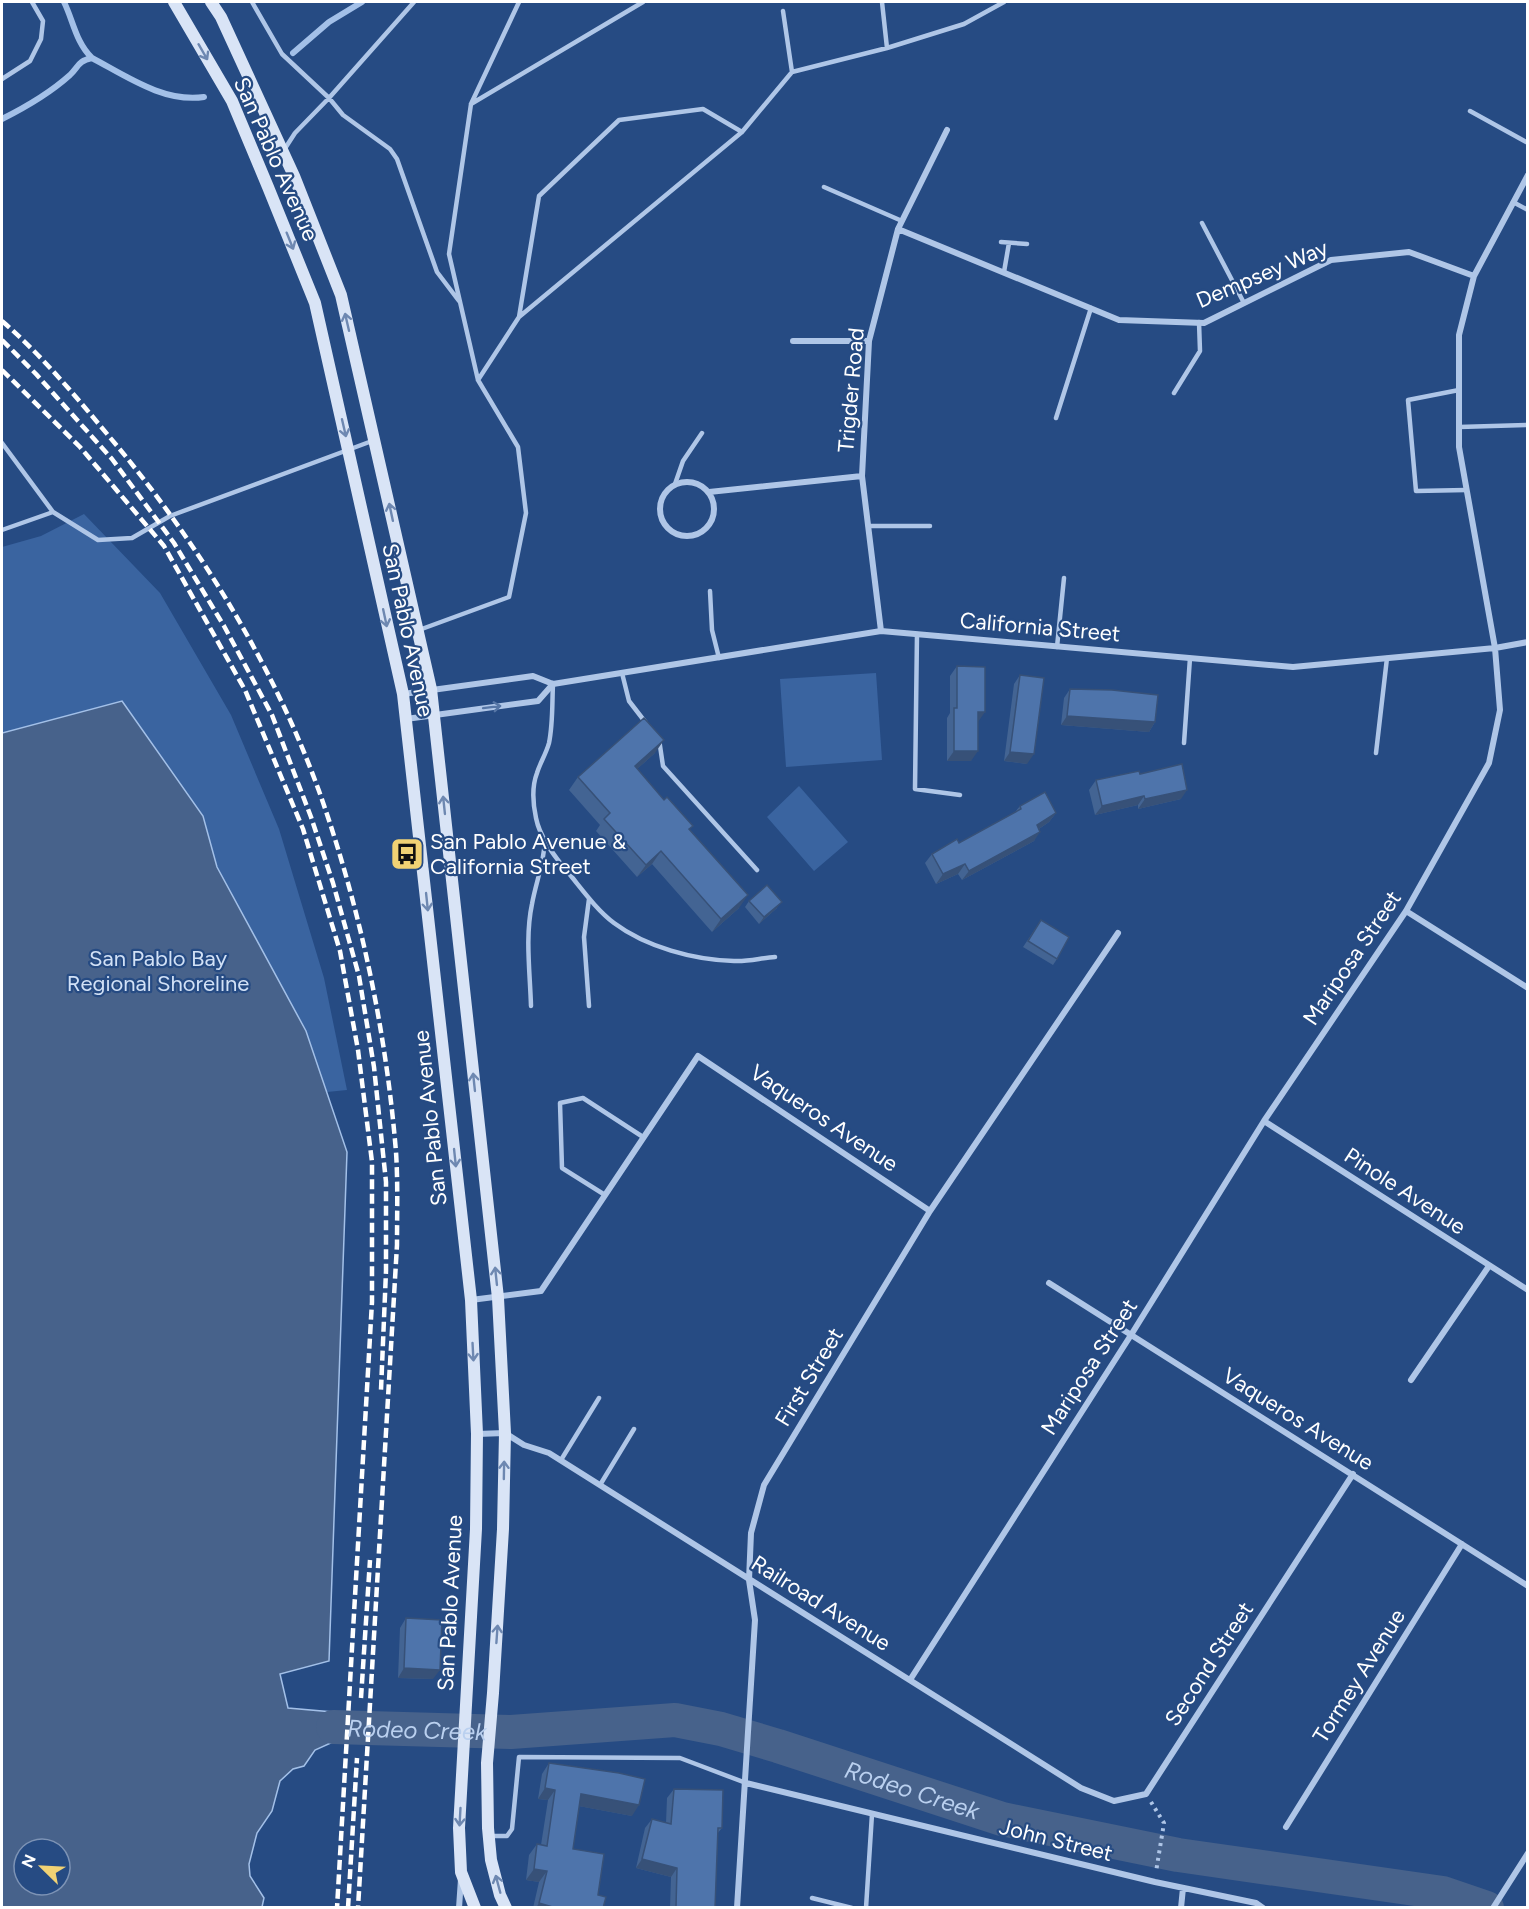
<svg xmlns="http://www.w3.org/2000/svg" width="1529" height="1909" font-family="Figtree,sans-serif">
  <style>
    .green { fill: #3a64a0 }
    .water { fill: #47628b; stroke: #a3c0e8; stroke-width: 1.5; fill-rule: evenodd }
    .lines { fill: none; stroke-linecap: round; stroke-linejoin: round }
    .stream { stroke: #a3c0e8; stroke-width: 6 }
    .river { stroke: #47628b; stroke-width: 34 }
    .path { stroke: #afc6e7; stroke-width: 4; stroke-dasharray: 3 4.5; stroke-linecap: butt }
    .service { stroke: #afc6e7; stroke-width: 4.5 }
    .minor { stroke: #afc6e7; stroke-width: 6 }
    .secondary { stroke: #d9e4f6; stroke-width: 12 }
    .rail { stroke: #fff; stroke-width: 4.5; stroke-dasharray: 10 4.5; stroke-linecap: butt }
    .wall { fill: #436493 }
    .shaded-wall { fill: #375178 }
    .building { fill: #4e74ab; stroke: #375178; stroke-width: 1.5 }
    .oneway { stroke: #6e88b1 }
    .oneway2 { stroke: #5676a6 }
    .labels { text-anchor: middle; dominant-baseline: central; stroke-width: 4.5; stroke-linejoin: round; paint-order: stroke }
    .street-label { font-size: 22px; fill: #fff; stroke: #264b83 }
    .poi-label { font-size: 22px; fill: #fff; stroke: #264b83; text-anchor: start }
    .park-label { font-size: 22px; fill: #d2e1f6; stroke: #264b83 }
    .water-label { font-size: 24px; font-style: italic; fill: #bad0ef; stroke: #264b83 }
  </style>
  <rect width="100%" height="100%" fill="#264b83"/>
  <path class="green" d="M 84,514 L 160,593 L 231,715 L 279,829 L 324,978 L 347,1090 L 327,1092 L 2,1170 L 2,547 L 41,536 Z
    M 876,673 L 882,760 L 786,767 L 780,679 Z
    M 799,786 L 848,842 L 814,871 L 767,817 Z"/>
  <path class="water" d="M 122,701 L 203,816 L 217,867 L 306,1031 L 347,1152 L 329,1661 L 280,1674 L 288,1708 L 333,1712 L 333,1742 L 315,1750 L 304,1766 L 293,1769 L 280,1781 L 272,1811 L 257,1833 L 249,1864 L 250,1876 L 264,1898 L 262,1907 L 2,1907 L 2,733 ZM 24,1849 L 60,1849 L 60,1885 L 24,1885 Z"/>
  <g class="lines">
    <path class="stream" d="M 64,2 C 73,20 76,43 92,58 C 126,76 164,103 204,97
      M 293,53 L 329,22 L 362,2
      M 2,119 C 26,107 50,93 70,75 C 79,66 78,61 92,58"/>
    <path class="river" id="s1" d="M 333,1727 L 511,1732 L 675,1720 L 721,1729 L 778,1746 L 1002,1819 L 1178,1855 L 1443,1893 L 1487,1908"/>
    <path class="path" d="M 1151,1802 L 1164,1823 L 1156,1872"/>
    <path class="service" d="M 252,2 L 282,54 L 329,98 L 343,115 L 390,149 L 397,159 L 437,272 L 459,301
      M 882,2 L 887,48
      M 792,72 L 887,48 L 964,24 L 1004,2
      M 2,79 L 30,61 L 41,39 L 43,21 L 32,2
      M 471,104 L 643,2
      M 1470,111 L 1528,143
      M 284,150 L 295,133 L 329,98 L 414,2
      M 824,187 L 902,221
      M 1513,202 L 1528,210
      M 1202,223 L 1244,303
      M 1001,242 L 1027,244
      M 1004,272 L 1009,243
      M 519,317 L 539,196 L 619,120 L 703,109 L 742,132
      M 478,380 L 519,317 L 742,132 L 792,72 L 783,11
      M 1459,390 L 1408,400 L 1416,491 L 1466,490
      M 1174,393 L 1200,351 L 1199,322
      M 1056,418 L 1091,308
      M 1459,427 L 1528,425
      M 2,443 L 53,512 L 98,540 L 132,538 L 170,516 L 372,441
      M 675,484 L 683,461 L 702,433
      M 868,526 L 930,526
      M 2,530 L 53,512
      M 710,591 L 712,630 L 719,658
      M 419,630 L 509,597 L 526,513 L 518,447 L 478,380 L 449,254 L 471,104 L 519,2
      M 917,634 L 915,789 L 960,795
      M 1057,647 L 1064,578
      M 622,673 L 629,701 L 646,723
      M 553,684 C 552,704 553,724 549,743 C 546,754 540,763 537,773 C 532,786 533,804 536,818 C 540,839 557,860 571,876 C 584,892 597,910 614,923 C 646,947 694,960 734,961 C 747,962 761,958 775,957
      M 659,739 L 663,766 L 757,870
      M 1184,743 L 1190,658
      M 1376,753 L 1387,658
      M 531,1006 C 530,972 525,937 532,904 C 536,882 544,863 545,840
      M 589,1006 L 584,937 L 589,899
      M 605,1195 L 562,1168 L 560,1103 L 583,1098 L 643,1137
      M 561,1460 L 599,1398
      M 600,1485 L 634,1429
      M 489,1836 L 507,1836 L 512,1829 L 519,1757 L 680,1758 L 746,1783
      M 812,1898 L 852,1908
      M 866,1908 L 872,1814"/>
    <path class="minor" d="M 898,229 L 1119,320 L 1204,323 L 1331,260 L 1409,252 L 1474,276
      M 793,341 L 869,341
      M660 509a27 27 0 1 1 54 0a27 27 0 1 1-54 0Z
      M 709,492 L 862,476
      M 881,631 L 862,476 L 869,341 L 898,229 L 947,130
      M 403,694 L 533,676 L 553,684 L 881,631 L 1293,667 L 1495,648 L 1528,642
      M 406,719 L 538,701 L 553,684
      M 1406,911 L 1528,988
      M 1264,1121 L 1528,1290
      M 1049,1283 L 1528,1586
      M 471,1300 L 541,1291 L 698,1056 L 930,1211
      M 1411,1380 L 1489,1266
      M 477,1434 L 505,1433 L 524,1445 L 549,1453 L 1081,1788 L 1114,1801 L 1146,1794 L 1353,1474
      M 910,1680 L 1131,1335 L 1264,1121 L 1406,911 L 1489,763 L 1500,710 L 1495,648 L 1459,447 L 1459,335 L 1474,276 L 1528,175
      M 746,1783 L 1155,1882 L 1256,1903 L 1263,1908
      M 1286,1827 L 1462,1544
      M 459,1908 L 461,1879
      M 737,1908 L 755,1620 L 749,1580 L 751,1533 L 764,1485 L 930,1211 L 1118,933
      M 1181,1908 L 1183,1888
      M 1493,1908 L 1528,1853"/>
    <path class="secondary" d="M 174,2 L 232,101 L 268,187 L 315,303 L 403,694 L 471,1300 L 477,1434 L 476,1529 L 459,1828 L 461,1872 L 475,1908
      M 211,2 L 221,17 L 294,176 L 341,295 L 431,689 L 498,1298 L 505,1433 L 503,1529 L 493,1693 L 487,1763 L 488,1828 L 491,1860 L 500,1895 L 506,1908"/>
    <path class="rail" d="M 2,321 C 45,358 81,403 118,447 C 202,549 274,667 319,791 C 360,907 386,1030 396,1152 C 398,1183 397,1214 397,1245 L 358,1908
      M 2,340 L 36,374 L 112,459 L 174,543 L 224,626 L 272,715 L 311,817 L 333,883 L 359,976 L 374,1067 L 386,1182 L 386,1271 L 381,1390
      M 2,370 L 80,447 L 164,546 L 245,690 L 303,829 L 340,951 L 358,1050 L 372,1162 L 372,1302 L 337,1908
      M 361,1698 L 370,1560
      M 348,1908 L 357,1758"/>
  </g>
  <path class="wall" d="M 957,666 L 978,722 L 971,761 L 947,761 L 947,718 L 950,713 L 950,676 Z
    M 1020,675 L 1027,764 L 1004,761 L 1014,684 Z
    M 1070,689 L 1155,722 L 1149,732 L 1061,725 L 1064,698 Z
    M 655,753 L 637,769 L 690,830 L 739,908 L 712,932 L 652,864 L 637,877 L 596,831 L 600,825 L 569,790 L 578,777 Z
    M 1140,774 L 1181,799 L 1138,809 L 1138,805 L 1095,815 L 1089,790 L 1096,780 Z
    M 1020,806 L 1056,813 L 1049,822 L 1039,829 L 1034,841 L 962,880 L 958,874 L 936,884 L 925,863 L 932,854 L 959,843 L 1015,812 Z
    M 749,901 L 777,908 L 759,924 L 745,907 Z
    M 1041,920 L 1057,959 L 1053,965 L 1023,947 Z
    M 406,1618 L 433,1679 L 398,1678 L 400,1628 Z
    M 549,1763 L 632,1816 L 579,1806 L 573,1849 L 603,1908 L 533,1908 L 539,1882 L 526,1880 L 529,1855 L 537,1844 L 541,1845 L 548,1800 L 538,1799 L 542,1774 Z
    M 674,1789 L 722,1828 L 717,1834 L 715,1908 L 670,1908 L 671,1877 L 636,1868 L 645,1828 L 652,1819 L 666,1823 L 667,1798 Z"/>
  <path class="shaded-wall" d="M 978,712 L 985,712 L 978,722 Z
    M 1067,716 L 1155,722 L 1149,732 L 1061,725 Z
    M 664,740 L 655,753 L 626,779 L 635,766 Z
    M 954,751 L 978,751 L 971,761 L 947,761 Z
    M 1010,752 L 1034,754 L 1027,764 L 1004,761 Z
    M 1187,790 L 1181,799 L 1138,809 L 1145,799 Z
    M 1144,796 L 1138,805 L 1095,815 L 1102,806 Z
    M 1056,813 L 1049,822 L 1030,835 L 1037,825 Z
    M 1040,832 L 1034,841 L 962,880 L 969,871 Z
    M 661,851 L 652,864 L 637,877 L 646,865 Z
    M 965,864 L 958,874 L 936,884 L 943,874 Z
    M 748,895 L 739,908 L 712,932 L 721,919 Z
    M 782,902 L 777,908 L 759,924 L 764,917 Z
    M 404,1668 L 440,1670 L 433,1679 L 398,1678 Z
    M 545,1788 L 555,1790 L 548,1800 L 538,1799 Z
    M 581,1794 L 639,1805 L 632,1816 L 573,1805 Z
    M 642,1859 L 677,1868 L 671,1877 L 636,1868 Z
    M 534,1869 L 547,1871 L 539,1882 L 526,1880 Z
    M 539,1903 L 556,1908 L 536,1908 Z"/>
  <path class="building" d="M 957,666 L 985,667 L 985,712 L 978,712 L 978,751 L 954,751 L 954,708 L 957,708 Z
    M 1020,675 L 1044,678 L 1034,754 L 1010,752 Z
    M 1070,689 L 1112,690 L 1158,695 L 1155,722 L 1067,716 Z
    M 644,718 L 664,740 L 635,766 L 664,800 L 667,797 L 693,826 L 689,829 L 748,895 L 721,919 L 661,851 L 646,865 L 604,819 L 610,813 L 578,777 Z
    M 1182,764 L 1187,790 L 1145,799 L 1144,796 L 1102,806 L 1096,780 L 1139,771 L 1140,774 Z
    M 1045,792 L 1056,813 L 1037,825 L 1040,832 L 969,871 L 965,864 L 943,874 L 932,854 L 957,839 L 959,843 L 1021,809 L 1020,806 Z
    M 767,885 L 782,902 L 764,917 L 749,901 Z
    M 1041,920 L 1069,937 L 1057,959 L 1028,941 Z
    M 406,1618 L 442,1620 L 440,1670 L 404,1668 Z
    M 549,1763 L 619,1773 L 645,1779 L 639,1805 L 581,1794 L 573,1849 L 604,1854 L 598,1895 L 606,1897 L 603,1908 L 556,1908 L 539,1903 L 547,1871 L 534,1869 L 537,1844 L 547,1846 L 555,1790 L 545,1788 Z
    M 674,1789 L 723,1790 L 722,1828 L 718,1828 L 715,1908 L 676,1907 L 677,1868 L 642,1859 L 652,1819 L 671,1824 Z"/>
  <defs><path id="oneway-shaft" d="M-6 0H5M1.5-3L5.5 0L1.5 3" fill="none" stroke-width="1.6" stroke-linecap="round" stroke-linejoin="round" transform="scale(1.5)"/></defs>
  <g class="oneway">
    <use href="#oneway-shaft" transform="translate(203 52) rotate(60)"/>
    <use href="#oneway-shaft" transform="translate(290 241) rotate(68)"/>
    <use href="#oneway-shaft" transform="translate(347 322) rotate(-103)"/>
    <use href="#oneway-shaft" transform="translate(344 428) rotate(77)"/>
    <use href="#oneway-shaft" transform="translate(391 512) rotate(-102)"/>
    <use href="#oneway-shaft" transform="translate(385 618) rotate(78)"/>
    <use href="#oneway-shaft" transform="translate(444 805) rotate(-96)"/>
    <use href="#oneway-shaft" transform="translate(427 902) rotate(84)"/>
    <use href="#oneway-shaft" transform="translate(474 1082) rotate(-96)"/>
    <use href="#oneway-shaft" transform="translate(455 1158) rotate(84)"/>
    <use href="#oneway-shaft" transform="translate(496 1276) rotate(-96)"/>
    <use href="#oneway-shaft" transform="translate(473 1352) rotate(87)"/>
    <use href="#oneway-shaft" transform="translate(504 1470) rotate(-89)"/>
    <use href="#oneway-shaft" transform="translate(497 1634) rotate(-86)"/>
    <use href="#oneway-shaft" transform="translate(460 1817) rotate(93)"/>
    <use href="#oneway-shaft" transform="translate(498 1884) rotate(-105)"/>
  </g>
  <use class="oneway2" href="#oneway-shaft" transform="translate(492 707) rotate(-7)"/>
  <defs>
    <symbol id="bus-square" viewBox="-11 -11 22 22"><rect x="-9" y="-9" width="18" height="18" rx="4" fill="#f1d274" stroke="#264b83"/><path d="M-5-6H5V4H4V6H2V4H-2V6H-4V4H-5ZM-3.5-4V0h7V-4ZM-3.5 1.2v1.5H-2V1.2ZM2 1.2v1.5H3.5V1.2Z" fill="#111"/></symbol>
  </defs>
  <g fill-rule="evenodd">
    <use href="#bus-square" x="388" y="835" width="38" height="38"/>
  </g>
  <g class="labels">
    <g class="street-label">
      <text transform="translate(276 159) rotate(66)">San Pablo Avenue</text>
      <text transform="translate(1262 274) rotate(-23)">Dempsey Way</text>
      <text transform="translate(851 390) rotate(-85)">Trigder Road</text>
      <text transform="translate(1040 627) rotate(5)">California Street</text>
      <text transform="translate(408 630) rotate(78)">San Pablo Avenue</text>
      <text transform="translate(1352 958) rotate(-56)">Mariposa Street</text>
      <text transform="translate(430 1118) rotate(-96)">San Pablo Avenue</text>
      <text transform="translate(824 1118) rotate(34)">Vaqueros Avenue</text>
      <text transform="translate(1405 1191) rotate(33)">Pinole Avenue</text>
      <text transform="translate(1089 1367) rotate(-57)">Mariposa Street</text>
      <text transform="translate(809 1377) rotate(-59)">First Street</text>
      <text transform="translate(1298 1419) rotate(32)">Vaqueros Avenue</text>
      <text transform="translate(450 1603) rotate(-87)">San Pablo Avenue</text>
      <text transform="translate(821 1603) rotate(32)">Railroad Avenue</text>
      <text transform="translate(1209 1664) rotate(-57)">Second Street</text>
      <text transform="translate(1359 1676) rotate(-58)">Tormey Avenue</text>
      <text transform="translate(1056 1840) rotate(14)">John Street</text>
    </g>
    <g class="poi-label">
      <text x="430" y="841">San Pablo Avenue &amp;<tspan x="430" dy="25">California Street</tspan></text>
    </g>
    <g class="park-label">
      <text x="158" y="958">San Pablo Bay<tspan x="158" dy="25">Regional Shoreline</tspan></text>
    </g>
    <g class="water-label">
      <text stroke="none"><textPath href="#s1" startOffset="84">Rodeo Creek</textPath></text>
      <text stroke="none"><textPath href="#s1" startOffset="590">Rodeo Creek</textPath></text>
    </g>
  </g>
  <rect width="1529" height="1909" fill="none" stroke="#ffffff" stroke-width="6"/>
  <g transform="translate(42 1867) rotate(294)"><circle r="28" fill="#264b83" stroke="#7d93b5" stroke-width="1.5"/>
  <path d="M0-4.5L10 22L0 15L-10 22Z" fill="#f1d274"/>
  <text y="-9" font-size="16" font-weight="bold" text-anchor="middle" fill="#ffffff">N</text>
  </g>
</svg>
